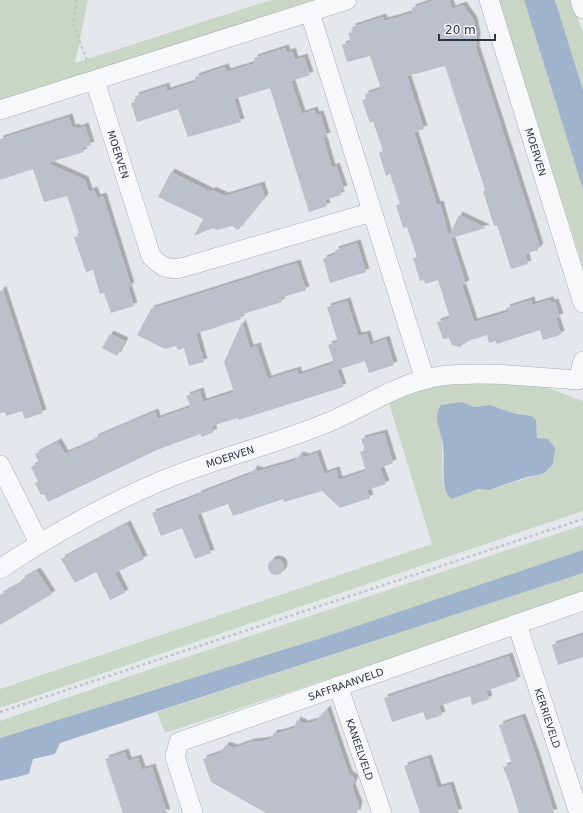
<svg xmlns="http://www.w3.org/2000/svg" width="583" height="813" font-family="'DejaVu Sans',sans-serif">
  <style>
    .green { fill: #c9d6c5; fill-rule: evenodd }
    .water { fill: #9fb4cc }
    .building { fill: #bbc0ca; filter: url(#shadow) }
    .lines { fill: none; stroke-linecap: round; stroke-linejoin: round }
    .street-casing { stroke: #a9aeb7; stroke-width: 20 }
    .path { stroke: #c2c5cb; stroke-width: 2.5; stroke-dasharray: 3 3; stroke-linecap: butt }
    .street { stroke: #f7f8fa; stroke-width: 19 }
    .labels { text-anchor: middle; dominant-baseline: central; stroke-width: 4; stroke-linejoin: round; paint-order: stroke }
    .street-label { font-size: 10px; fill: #2b3445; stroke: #f4f6f9 }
  </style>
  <defs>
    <filter id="shadow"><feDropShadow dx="3.5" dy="-3.5" stdDeviation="0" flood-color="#0004"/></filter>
  </defs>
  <rect width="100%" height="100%" fill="#e4e7ec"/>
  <path class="green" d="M 0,0 L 88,0 L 75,63 L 271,0 L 314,0 L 0,102 Z
    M 498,0 L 524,0 L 583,190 L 583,267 Z
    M 555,0 L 572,0 L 583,34 L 583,90 Z
    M 469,381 L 540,385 L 583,401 L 583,511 L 0,708 L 0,689 L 432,544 L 389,403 L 414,390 ZM 462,402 L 474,407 L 490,405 L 513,413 L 519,413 L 536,420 L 537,438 L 534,476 L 489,490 L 478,489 L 452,499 L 447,495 C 439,475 444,452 441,431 Z
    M 583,525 L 583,550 L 321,638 L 0,738 L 0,721 L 139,673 Z
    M 583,573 L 583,595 L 165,733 L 157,712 Z"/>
  <path class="water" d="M 524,0 L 555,0 L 583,90 L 583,190 Z
    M 462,402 L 474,407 L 490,405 L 513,413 L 531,416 L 536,420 L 537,438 L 548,439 L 555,448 L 553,464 L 544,473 L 524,478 L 489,490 L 478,489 L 452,499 L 447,495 C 441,478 445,463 443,446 C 443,438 437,425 437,419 C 437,413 438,410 441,405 Z
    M 583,550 L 583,573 L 60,743 L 55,754 L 33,759 L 29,774 L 0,781 L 0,738 L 321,638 Z"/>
  <path class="building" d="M 435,0 L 449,0 L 452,9 L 463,5 L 474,21 L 477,36 L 476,48 L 540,247 L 538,248 L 538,250 L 525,254 L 528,264 L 511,269 L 497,225 L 494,226 L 483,191 L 485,190 L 445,66 L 407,76 L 424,129 L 414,132 L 437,205 L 440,204 L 449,236 L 459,215 L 486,228 L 451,238 L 466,284 L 462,285 L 474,322 L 508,312 L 506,308 L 531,300 L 532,305 L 550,300 L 551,303 L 555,302 L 560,317 L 556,318 L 561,334 L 557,336 L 543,340 L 540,330 L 497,344 L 496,341 L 489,343 L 487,335 L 468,341 L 460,347 L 452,345 L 449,338 L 443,339 L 437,322 L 450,318 L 438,280 L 425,284 L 424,280 L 420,281 L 413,258 L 417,257 L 407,227 L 403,228 L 396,205 L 400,204 L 390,174 L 386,176 L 379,153 L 383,151 L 373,121 L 370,123 L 362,100 L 366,99 L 365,94 L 381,89 L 370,56 L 347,62 L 342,45 L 351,42 L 348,33 L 353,32 L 352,27 L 383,17 L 384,21 L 413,13 L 412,8 Z
    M 285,48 L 287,53 L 292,51 L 295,60 L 304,57 L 310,75 L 291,81 L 302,114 L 314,110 L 316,115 L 320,114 L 327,136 L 323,137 L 332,168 L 336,166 L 344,189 L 340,190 L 341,195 L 325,200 L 327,206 L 309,212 L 270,88 L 234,99 L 241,122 L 188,137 L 178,109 L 137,122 L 131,103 L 137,101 L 135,96 L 166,86 L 167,91 L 196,82 L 195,77 L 225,67 L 227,72 L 256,63 L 254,58 Z
    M 69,117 L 72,128 L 76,127 L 77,129 L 85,126 L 91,145 L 82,148 L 84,152 L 47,163 L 85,180 L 89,192 L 94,190 L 97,198 L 103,196 L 131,286 L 128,287 L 134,306 L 111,313 L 104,293 L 100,294 L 93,270 L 86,272 L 74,237 L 80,236 L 67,196 L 44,202 L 33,169 L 0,180 L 0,139 Z
    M 171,172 L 211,192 L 212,190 L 225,196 L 261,185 L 265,197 L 238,230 L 232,226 L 217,230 L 213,228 L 194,236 L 203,219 L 158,197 Z
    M 357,243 L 366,272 L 330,283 L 323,259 L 336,254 L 335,250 Z
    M 297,263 L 306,290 L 280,298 L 282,302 L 240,315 L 241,319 L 196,334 L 204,362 L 189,366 L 184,348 L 178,350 L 176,346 L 165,349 L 137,335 L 151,309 Z
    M 3,290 L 43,413 L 25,419 L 22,411 L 6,416 L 5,412 L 0,413 L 0,291 Z
    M 347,301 L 358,336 L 367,334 L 370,345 L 386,339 L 394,365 L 369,373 L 365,361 L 337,370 L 343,387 L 239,420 L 238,418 L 212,426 L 214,432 L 202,437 L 200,434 L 157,450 L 48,502 L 44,494 L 41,495 L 35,483 L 38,482 L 31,467 L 39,463 L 35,454 L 58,442 L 65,454 L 95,441 L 94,438 L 155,412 L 157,419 L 191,407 L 186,396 L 200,391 L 203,402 L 234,392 L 224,362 L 242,322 L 250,348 L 257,346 L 268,379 L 297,370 L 299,375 L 334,363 L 328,345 L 338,342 L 327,307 Z
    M 110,334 L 125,341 L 117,356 L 102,348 Z
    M 384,433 L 393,463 L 380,468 L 386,484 L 367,490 L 370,498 L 340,508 L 322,491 L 284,502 L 283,499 L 233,516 L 228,504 L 197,515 L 211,553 L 195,559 L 182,528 L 161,536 L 152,513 L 199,495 L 198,494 L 251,474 L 254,469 L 260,471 L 294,461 L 300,455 L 306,457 L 317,453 L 324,474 L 336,470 L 339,480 L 366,471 L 360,452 L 365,450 L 361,439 Z
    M 127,524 L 144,559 L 115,573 L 125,593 L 110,600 L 96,572 L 75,583 L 61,559 Z
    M268 567a8 8 0 1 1 16 0a8 8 0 1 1-16 0Z
    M 37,571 L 52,594 L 0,625 L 0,595 L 23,582 L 21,580 Z
    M 583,635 L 583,657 L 558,665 L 552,645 Z
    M 509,656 L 517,680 L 486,691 L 489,699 L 472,705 L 470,696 L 439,706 L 442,715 L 434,718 L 426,720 L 423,712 L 392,722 L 384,698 Z
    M 327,709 L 349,774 L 355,779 L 352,787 L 359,805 L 357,813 L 266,813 L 211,782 L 203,759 L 220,753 L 226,745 L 234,748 L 251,742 L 263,741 L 270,739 L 274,733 L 279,733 L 294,728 L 297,720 L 305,724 L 315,721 Z
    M 522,717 L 536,756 L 554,813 L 519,813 L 508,779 L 503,767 L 512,764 L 499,725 Z
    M 125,752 L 128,761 L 138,758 L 142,770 L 152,767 L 167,813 L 123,813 L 105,759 Z
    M 428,758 L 438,788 L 450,785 L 459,813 L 420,813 L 404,766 Z"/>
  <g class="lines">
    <defs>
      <g id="street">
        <path id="s1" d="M 489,0 L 583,303"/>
        <path d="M 580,0 L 583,9"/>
        <path d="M 310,13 L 425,380"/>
        <path id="s2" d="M 95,81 L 151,256 C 160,266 166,270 181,268 L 372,212"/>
        <path d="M 0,110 L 347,0"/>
        <path d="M 0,465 L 39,543"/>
        <path id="s3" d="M 0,569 C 51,535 105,505 161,481 C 216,458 274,445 329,422 C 365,407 402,381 441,376 C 487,371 533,377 578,380 L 583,361"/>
        <path id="s4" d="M 517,624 L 579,813"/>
        <path id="s5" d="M 338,686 L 382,813"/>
        <path id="s6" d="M 193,813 L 175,757 L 179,742 L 583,601"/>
      </g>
    </defs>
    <use href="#street" class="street-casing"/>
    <path class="path" d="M 77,0 L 73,24 L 88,63
      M 0,712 L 583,519"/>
    <use href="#street" class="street"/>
  </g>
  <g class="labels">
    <g class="street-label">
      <text stroke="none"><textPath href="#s1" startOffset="159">MOERVEN</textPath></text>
      <text stroke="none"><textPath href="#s2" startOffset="77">MOERVEN</textPath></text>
      <text stroke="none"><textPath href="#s3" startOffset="257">MOERVEN</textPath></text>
      <text stroke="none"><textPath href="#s6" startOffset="251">SAFFRAANVELD</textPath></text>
      <text stroke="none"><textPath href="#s4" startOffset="99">KERRIEVELD</textPath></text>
      <text stroke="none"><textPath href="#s5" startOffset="67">KANEELVELD</textPath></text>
    </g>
  </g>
  <path d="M439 34v6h56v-6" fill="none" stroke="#2b3445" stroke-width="2"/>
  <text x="445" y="34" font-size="12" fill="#2b3445" stroke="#f4f6f9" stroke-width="3" paint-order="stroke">20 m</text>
</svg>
